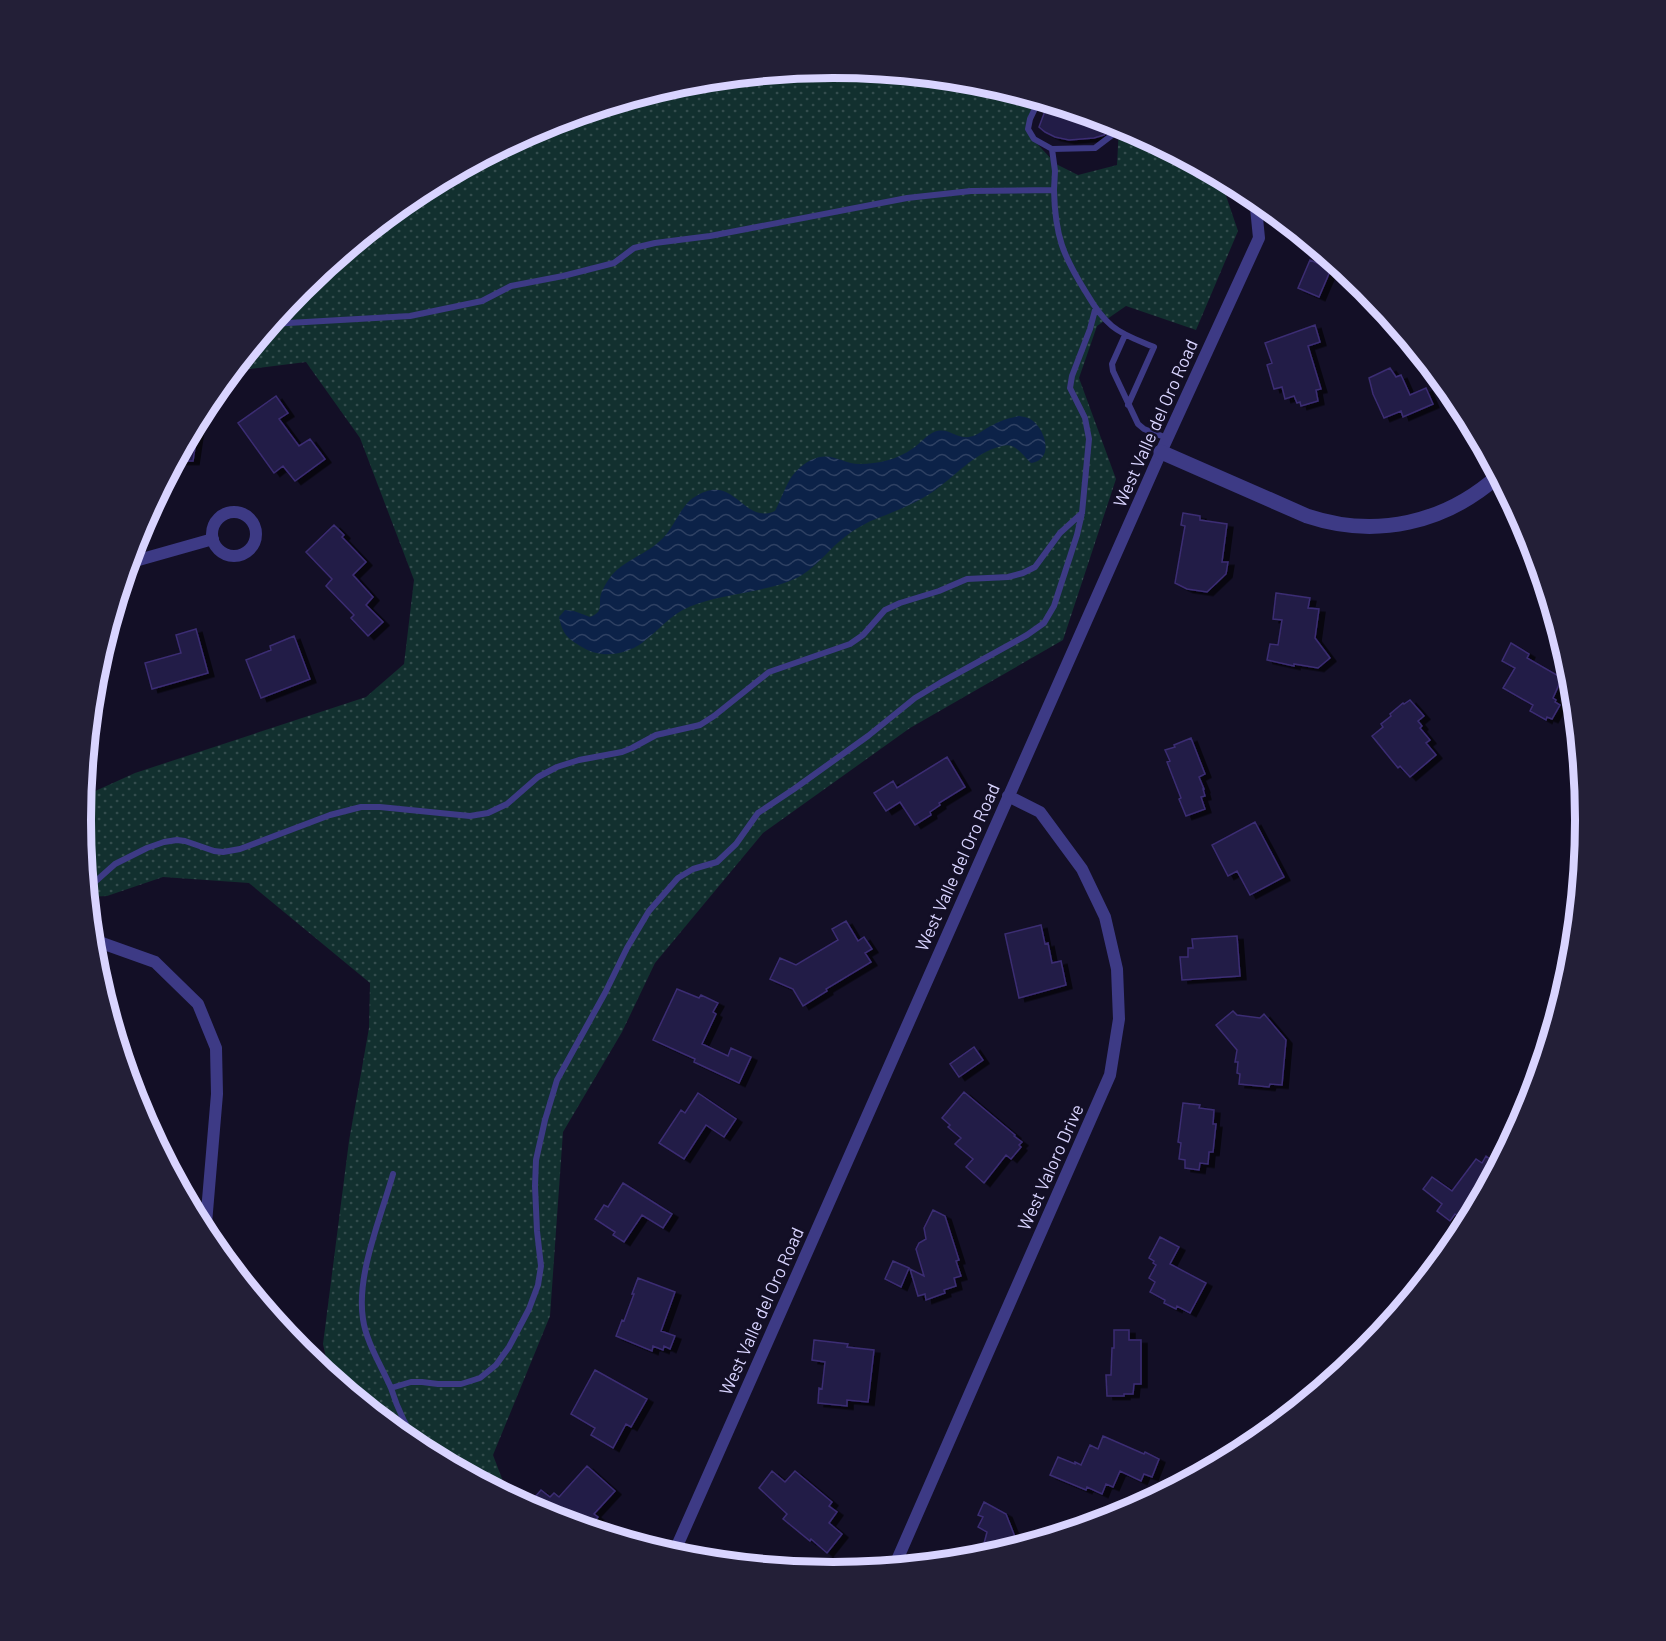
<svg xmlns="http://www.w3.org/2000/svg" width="1666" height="1641" font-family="Barlow,sans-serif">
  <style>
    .grass { fill: url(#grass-dots) }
    .water { fill: url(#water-waves) }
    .building { fill: #241b47; stroke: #3b2d73; stroke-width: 1.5; filter: url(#shadow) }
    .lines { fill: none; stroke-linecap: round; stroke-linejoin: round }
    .service { stroke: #3d3a85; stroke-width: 6 }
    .minor { stroke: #3d3a85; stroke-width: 12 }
    .tertiary { stroke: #3d3a85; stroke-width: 15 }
    .labels { text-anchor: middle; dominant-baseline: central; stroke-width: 5; stroke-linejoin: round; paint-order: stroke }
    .street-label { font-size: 18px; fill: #d9d4ff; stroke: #130f26 }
    .rim { fill: none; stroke: #d9d4ff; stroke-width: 8 }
  </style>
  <defs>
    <pattern id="grass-dots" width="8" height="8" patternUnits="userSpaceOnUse" patternTransform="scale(1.5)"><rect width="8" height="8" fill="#12302f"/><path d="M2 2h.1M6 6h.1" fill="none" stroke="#344d4e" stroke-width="1.8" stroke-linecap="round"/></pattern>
    <pattern id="water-waves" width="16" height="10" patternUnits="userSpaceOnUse" patternTransform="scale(1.5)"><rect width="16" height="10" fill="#0c2248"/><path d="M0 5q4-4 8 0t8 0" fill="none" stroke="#2f4163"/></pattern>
    <filter id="shadow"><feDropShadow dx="6" dy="3.5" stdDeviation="0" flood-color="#0009"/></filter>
  </defs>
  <rect width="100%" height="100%" fill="#130f26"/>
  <path class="grass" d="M 833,68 L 980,82 L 1038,100 L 1028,134 L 1056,164 L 1078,175 L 1117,165 L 1119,126 L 1121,125 L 1218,176 L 1221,181 L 1238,231 L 1196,330 L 1126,306 L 1097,326 L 1079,378 L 1116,479 L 1063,640 L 910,728 L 763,833 L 655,963 L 622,1032 L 563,1132 L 550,1316 L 493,1455 L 509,1497 L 414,1446 L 330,1377 L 323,1344 L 349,1141 L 369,1028 L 370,983 L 249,883 L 163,877 L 107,896 L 88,897 L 80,820 L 82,797 L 135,773 L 366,697 L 404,664 L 414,580 L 360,438 L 306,362 L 233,371 L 301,288 L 415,194 L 545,125 L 686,82 Z"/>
  <path class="water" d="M 1019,416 C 1024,417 1029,417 1033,421 C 1046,431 1054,460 1031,463 C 1022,455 1016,442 1002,446 C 973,453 955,477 931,493 C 917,502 901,509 886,515 C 879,518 871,520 865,524 C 859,527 852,531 846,536 C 830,548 819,564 802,575 C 772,593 723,592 689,607 C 670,615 658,631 642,643 C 625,655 601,659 582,647 C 567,638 563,635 559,617 L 565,610 L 574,611 L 590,617 C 600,613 600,610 600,600 C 600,593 605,585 609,579 C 622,560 647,555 663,538 C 674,527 681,506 693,498 C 735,469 742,526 775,511 C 786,490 788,472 811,460 C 831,450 842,464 860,464 C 878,464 898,459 912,449 C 920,444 925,436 934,432 C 948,426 956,439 969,437 C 978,436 985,428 993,425 C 1001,420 1010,418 1019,416 Z"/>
  <path class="building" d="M 1048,103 L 1118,124 L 1104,135 L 1094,138 L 1069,140 L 1055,137 L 1045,132 L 1039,127 Z
    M 1310,260 L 1331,269 L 1319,297 L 1298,288 Z
    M 1315,325 L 1320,342 L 1308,346 L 1321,389 L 1316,390 L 1318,401 L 1301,406 L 1300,402 L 1297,403 L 1294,396 L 1285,399 L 1282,387 L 1274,389 L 1267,365 L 1272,363 L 1265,343 Z
    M 1390,368 L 1396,377 L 1401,375 L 1410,395 L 1426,388 L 1433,404 L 1403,417 L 1401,411 L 1384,418 L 1373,394 L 1369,378 Z
    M 276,396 L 288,413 L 279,419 L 299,446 L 310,439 L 325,459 L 295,481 L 283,466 L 274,473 L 238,423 Z
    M 197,420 L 199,420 L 193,461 L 175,461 Z
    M 1183,513 L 1200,516 L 1200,520 L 1227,524 L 1222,562 L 1228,562 L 1226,574 L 1207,592 L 1187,589 L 1175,583 L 1185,526 L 1181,525 Z
    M 334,525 L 344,535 L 342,537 L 366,562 L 353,575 L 373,597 L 366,605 L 383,622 L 368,636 L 351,618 L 354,615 L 326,586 L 332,579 L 306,552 Z
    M 1276,593 L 1310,598 L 1308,608 L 1319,609 L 1315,638 L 1330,658 L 1318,668 L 1294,664 L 1294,666 L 1267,660 L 1270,644 L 1278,645 L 1282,620 L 1273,619 Z
    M 196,629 L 208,673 L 152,689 L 145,663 L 181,653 L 176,635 Z
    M 294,636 L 310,679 L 261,698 L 246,660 L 271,650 L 270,646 Z
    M 1511,643 L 1529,654 L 1527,658 L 1562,678 L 1553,698 L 1556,700 L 1555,702 L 1560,705 L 1552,719 L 1547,717 L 1546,720 L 1530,711 L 1533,705 L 1503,688 L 1515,668 L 1502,661 Z
    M 1410,700 L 1424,716 L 1418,721 L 1422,726 L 1420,728 L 1430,740 L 1426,743 L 1436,755 L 1410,777 L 1400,766 L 1398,768 L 1372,736 L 1383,727 L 1381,724 L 1391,716 L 1390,714 L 1403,703 L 1404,704 Z
    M 1191,738 L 1205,774 L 1199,777 L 1204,789 L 1203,789 L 1205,796 L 1201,797 L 1205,809 L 1186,816 L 1179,799 L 1181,798 L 1167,762 L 1170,761 L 1165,750 L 1175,747 L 1174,745 Z
    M 947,757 L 965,787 L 939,803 L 940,805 L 930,812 L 931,815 L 915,825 L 900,802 L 886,811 L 874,793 L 893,781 L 897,788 Z
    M 1255,822 L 1284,877 L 1250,895 L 1237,871 L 1228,876 L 1212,845 Z
    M 846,921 L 858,941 L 864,937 L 872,949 L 865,953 L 871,962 L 826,989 L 827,991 L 803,1006 L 793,989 L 770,979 L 780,958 L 796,965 L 838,940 L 832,929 Z
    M 1041,925 L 1045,944 L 1048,943 L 1052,963 L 1061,961 L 1066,985 L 1019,998 L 1005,934 Z
    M 1237,936 L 1240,976 L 1182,980 L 1180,957 L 1188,957 L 1188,948 L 1193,948 L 1192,939 Z
    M 677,989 L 699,998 L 701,995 L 718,1003 L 713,1012 L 716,1014 L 702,1044 L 728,1056 L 731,1048 L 751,1057 L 739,1083 L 694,1062 L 695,1059 L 653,1040 Z
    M 1233,1011 L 1237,1015 L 1260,1018 L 1264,1014 L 1286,1040 L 1282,1085 L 1270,1084 L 1269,1087 L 1239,1084 L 1240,1074 L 1237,1073 L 1238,1062 L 1235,1062 L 1237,1050 L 1216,1025 Z
    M 974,1047 L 983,1060 L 959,1077 L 950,1064 Z
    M 964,1092 L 1015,1135 L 1014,1136 L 1022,1142 L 1019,1145 L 1021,1147 L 1011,1159 L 1006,1155 L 984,1183 L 966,1167 L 973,1159 L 955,1144 L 961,1138 L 948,1127 L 950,1125 L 942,1118 Z
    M 698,1093 L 736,1119 L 724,1137 L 706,1125 L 684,1159 L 659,1143 L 681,1110 L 685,1113 Z
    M 1183,1103 L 1200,1105 L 1199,1108 L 1214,1110 L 1213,1124 L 1216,1124 L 1213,1152 L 1209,1152 L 1208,1164 L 1200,1163 L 1199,1170 L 1185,1168 L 1185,1160 L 1179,1159 L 1181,1143 L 1178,1142 Z
    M 1486,1156 L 1498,1165 L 1468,1223 L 1455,1214 L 1450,1221 L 1437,1211 L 1442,1204 L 1423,1189 L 1432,1177 L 1452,1191 L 1476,1159 L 1482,1163 Z
    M 623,1183 L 672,1214 L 663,1228 L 642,1215 L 624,1242 L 613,1235 L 615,1232 L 595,1219 L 604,1205 L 608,1207 Z
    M 933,1210 L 945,1216 L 959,1260 L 956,1261 L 961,1276 L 954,1278 L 956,1286 L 944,1290 L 945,1293 L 926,1300 L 925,1294 L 918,1296 L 910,1269 L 924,1276 L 916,1249 L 919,1243 L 926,1239 L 924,1228 Z
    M 1160,1237 L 1179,1247 L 1170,1264 L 1206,1283 L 1190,1313 L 1177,1306 L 1176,1309 L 1164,1303 L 1165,1300 L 1150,1292 L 1155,1282 L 1149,1278 L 1156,1265 L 1153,1263 L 1154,1261 L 1149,1258 Z
    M 893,1261 L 909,1268 L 901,1287 L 885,1279 Z
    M 638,1278 L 675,1292 L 661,1331 L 675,1336 L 670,1349 L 664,1346 L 663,1350 L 653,1346 L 652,1351 L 616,1336 L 622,1320 L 624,1321 L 634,1294 L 632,1294 Z
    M 1114,1330 L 1129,1330 L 1129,1340 L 1141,1340 L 1141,1384 L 1134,1384 L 1133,1394 L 1124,1394 L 1124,1396 L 1107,1396 L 1106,1375 L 1111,1375 L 1112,1348 L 1114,1348 Z
    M 814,1340 L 848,1344 L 847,1347 L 874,1350 L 868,1402 L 847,1400 L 847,1406 L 818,1403 L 819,1388 L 822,1389 L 825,1362 L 812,1360 Z
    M 595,1370 L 647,1399 L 631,1427 L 626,1424 L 613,1448 L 591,1435 L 595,1428 L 571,1414 Z
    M 1103,1436 L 1144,1454 L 1145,1452 L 1159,1459 L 1152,1477 L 1144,1474 L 1141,1481 L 1120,1471 L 1113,1487 L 1106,1484 L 1102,1494 L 1087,1487 L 1086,1490 L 1050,1475 L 1058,1457 L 1075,1464 L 1075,1462 L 1081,1465 L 1090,1445 L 1098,1449 Z
    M 587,1466 L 615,1491 L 594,1514 L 598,1517 L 587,1529 L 545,1516 L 528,1505 L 541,1490 L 550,1497 L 554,1493 L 559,1497 Z
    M 772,1471 L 785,1482 L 795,1471 L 832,1502 L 829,1506 L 837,1512 L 829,1523 L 842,1534 L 827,1553 L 811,1539 L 810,1541 L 783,1519 L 787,1514 L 759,1488 Z
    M 984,1502 L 1006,1514 L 1019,1547 L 980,1559 L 987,1532 L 978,1527 L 983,1517 L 978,1515 Z"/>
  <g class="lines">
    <path class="service" d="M 1052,149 L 1095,148 L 1124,126
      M 1054,190 C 1055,236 1063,256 1087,294 C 1094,306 1101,317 1112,326 C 1124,336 1140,341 1154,347 L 1128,405
      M 271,324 L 410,316 L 482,301 L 511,286 L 563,276 L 614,263 L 634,248 L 655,243 L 710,236 L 907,198 L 971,191 L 1054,190 L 1055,171 L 1052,149 L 1034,139 L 1028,129 L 1030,119 L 1039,100
      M 1125,335 L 1112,364 L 1113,371 L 1138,424 L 1144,429 L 1167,438
      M 87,889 L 115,864 L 147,848 L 164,842 L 177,840 L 185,841 L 214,851 L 223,852 L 240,849 L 330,815 L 361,807 L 380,807 L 470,816 L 488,813 L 507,804 L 538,777 L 557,767 L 579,760 L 622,752 L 632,748 L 656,735 L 700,725 L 714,716 L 769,672 L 850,644 L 863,635 L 885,610 L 900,603 L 939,591 L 967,579 L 1008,577 L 1023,573 L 1035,567 L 1060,533 L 1082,513
      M 393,1174 C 381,1217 356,1275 363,1319 C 366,1342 382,1367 391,1388 L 411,1382 L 422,1382 L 438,1384 L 461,1384 L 480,1378 L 496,1365 L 509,1347 L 529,1309 L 538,1285 L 541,1266 L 537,1231 L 535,1186 L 536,1160 L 545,1120 L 557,1080 L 605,993 L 627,948 L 649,911 L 678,878 L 693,869 L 717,862 L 736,844 L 758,813 L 794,789 L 868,736 L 915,698 L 940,683 L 1027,635 L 1044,623 L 1054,606 L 1077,535 L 1082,513 L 1089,439 L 1085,418 L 1070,388 L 1072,376 L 1090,329 L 1095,310
      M 391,1388 C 398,1411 408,1431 422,1451"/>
    <path class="minor" d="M212 534a22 22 0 1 1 44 0a22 22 0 1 1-44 0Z
      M 128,563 L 213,539
      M 91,937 L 99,942 L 155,962 L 198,1004 L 216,1048 L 217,1094 L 205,1235
      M 673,1555 L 1161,452 L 1259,238 L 1256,208 L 1248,192
      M 894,1567 L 974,1384 L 1110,1075 L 1119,1019 L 1117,969 L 1105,917 L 1082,869 L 1040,812 L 1008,796"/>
    <path class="tertiary" d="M 1161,452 L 1307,516 C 1376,539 1445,523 1498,476"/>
  </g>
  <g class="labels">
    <g class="street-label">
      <text transform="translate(1155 423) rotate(-66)">West Valle del Oro Road</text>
      <text transform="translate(957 867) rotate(-66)">West Valle del Oro Road</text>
      <text transform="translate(1050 1167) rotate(-66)">West Valoro Drive</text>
      <text transform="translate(761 1311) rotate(-66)">West Valle del Oro Road</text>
    </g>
  </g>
  <path d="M0 0H1666V1641H0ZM91 820a742 742 0 1 1 1484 0a742 742 0 1 1-1484 0Z" fill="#231f37" fill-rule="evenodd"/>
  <path class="rim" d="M91 820a742 742 0 1 1 1484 0a742 742 0 1 1-1484 0Z"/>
</svg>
